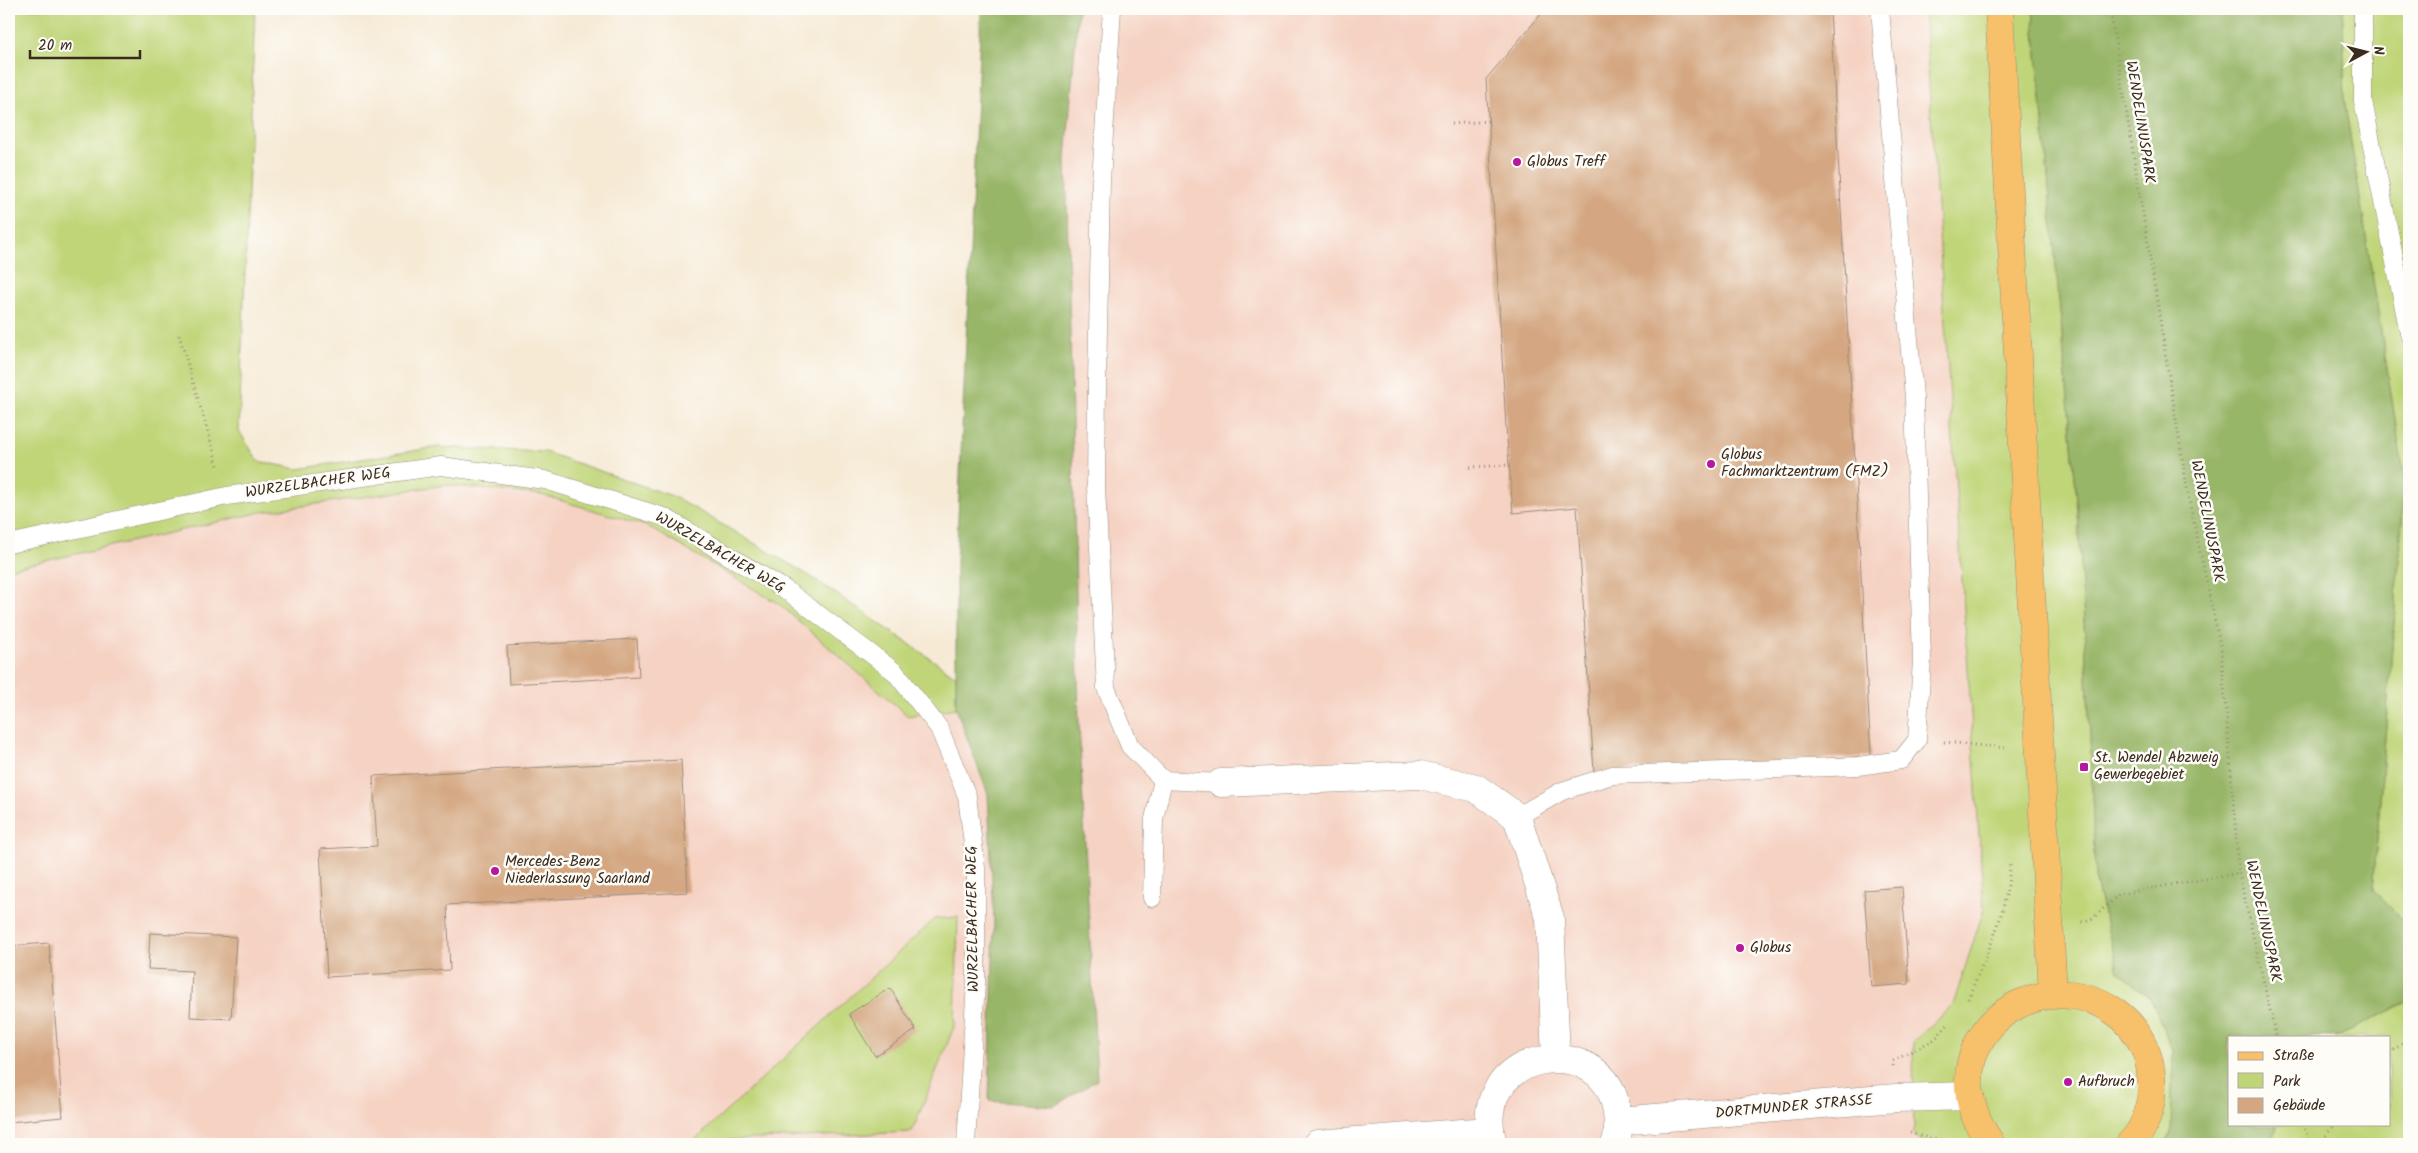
<svg xmlns="http://www.w3.org/2000/svg" width="2418" height="1153" font-family="Kalam,sans-serif">
  <style>
    .built { fill: #f5d2c2 }
    .green { fill: #c0d578; stroke: #7e804b }
    .forest { fill: #98b668; stroke: #6a7043 }
    .building { fill: #d4a782 }
    .lines { fill: none; stroke-linecap: round; stroke-linejoin: round }
    .service-casing { stroke: #988a7a; stroke-width: 19 }
    .minor-casing { stroke: #988a7a; stroke-width: 29 }
    .primary-casing { stroke: #988a7a; stroke-width: 29 }
    .path { stroke: #988a7a; stroke-width: 3; stroke-dasharray: 1 4; stroke-linecap: butt }
    .service { stroke: #fff; stroke-width: 18 }
    .minor { stroke: #fff; stroke-width: 28 }
    .primary { stroke: #f7c06b; stroke-width: 28 }
    .poi-dot { fill: #b5179e; stroke: #fdfcf7; stroke-width: 2 }
    .labels { text-anchor: middle; dominant-baseline: central; stroke-width: 5; stroke-linejoin: round; paint-order: stroke }
    .street-label { font-size: 15px; fill: #3b2a1e; stroke: #fdfcf7 }
    .poi-label { font-size: 15px; fill: #3b2a1e; stroke: #fdfcf7; text-anchor: start }
  </style>
  <rect width="100%" height="100%" fill="#fdfcf7"/>
  <filter id="ink" filterUnits="userSpaceOnUse"><feTurbulence type="fractalNoise" baseFrequency=".02" numOctaves="2"/><feDisplacementMap in="SourceGraphic" scale="10" xChannelSelector="R" yChannelSelector="G"/><feConvolveMatrix kernelMatrix="1 2 1 2 8 2 1 2 1" color-interpolation-filters="sRGB"/></filter>
  <filter id="wash" filterUnits="userSpaceOnUse"><feTurbulence type="fractalNoise" baseFrequency=".0096" numOctaves="4" result="noise"/><feDisplacementMap in="SourceGraphic" scale="20" xChannelSelector="R" yChannelSelector="G"/><feGaussianBlur stdDeviation="1.12" result="paint"/><feColorMatrix in="noise" values="0 0 0 0 0 0 0 0 0 0 0 0 0 0 0 0 0 1.4 0 .05"/><feComposite in="paint" operator="in"/></filter>
  <g filter="url(#wash)">
    <rect width="100%" height="100%" fill="#f6ead5"/>
    <path class="built" d="M 1078,9 L 1924,9 L 1984,909 L 1953,1005 L 1913,1042 L 1914,1137 L 1932,1144 L 9,1144 L 9,569 L 262,512 L 445,485 L 542,495 L 647,526 L 779,604 L 908,716 L 956,708 L 988,794 L 994,922 L 1097,1080 L 1079,725 L 1066,158 Z"/>
    <path class="green" d="M 9,9 L 255,9 L 239,431 L 258,461 L 298,469 L 438,447 L 545,452 L 675,497 L 810,576 L 956,676 L 956,708 L 908,716 L 779,604 L 647,526 L 542,495 L 445,485 L 262,512 L 9,569 Z
      M 1924,9 L 2033,9 L 2078,511 L 2090,734 L 2095,878 L 2118,971 L 2151,999 L 2173,1052 L 2171,1133 L 2164,1144 L 1932,1144 L 1914,1137 L 1913,1042 L 1953,1005 L 1984,909 Z
      M 2343,9 L 2409,9 L 2409,922 L 2405,922 L 2373,890 L 2405,482 L 2345,104 Z
      M 958,917 L 955,1024 L 912,1132 L 693,1142 L 935,919 Z
      M 2409,1002 L 2409,1144 L 2269,1144 L 2278,1124 L 2389,1124 L 2389,1037 L 2335,1037 Z"/>
    <path class="forest" d="M 981,9 L 1078,9 L 1066,158 L 1079,725 L 1097,1080 L 1054,1106 L 989,1101 L 994,922 L 988,794 L 956,708 L 956,564 Z
      M 2033,9 L 2343,9 L 2345,104 L 2405,482 L 2373,890 L 2405,922 L 2409,922 L 2409,1002 L 2335,1037 L 2229,1037 L 2229,1124 L 2278,1124 L 2269,1144 L 2164,1144 L 2171,1133 L 2173,1052 L 2151,999 L 2118,971 L 2095,878 L 2090,734 L 2078,511 Z"/>
    <g id="blocks">
      <path class="building" d="M 1542,9 L 1830,9 L 1871,756 L 1594,772 L 1577,507 L 1513,513 L 1506,427 L 1486,79 L 1542,13 Z
        M 637,639 L 639,677 L 509,684 L 507,646 Z
        M 681,760 L 688,892 L 447,905 L 450,970 L 327,977 L 320,849 L 377,846 L 373,776 Z
        M 1902,887 L 1909,984 L 1871,987 L 1864,890 Z
        M 150,933 L 236,937 L 231,1019 L 190,1017 L 192,971 L 148,969 Z
        M 49,943 L 63,1117 L 9,1122 L 9,946 Z
        M 890,988 L 916,1030 L 875,1056 L 849,1014 Z"/>
    </g>
  </g>
  <g filter="url(#ink)">
    <use href="#blocks" fill-opacity="0" stroke="#988a7a" stroke-width="1"/>
    <g class="lines">
      <defs>
        <path id="service" d="M 1112,9 L 1101,181 L 1097,382 L 1096,487 L 1106,688 L 1130,746 L 1163,780 L 1221,783
          M 2363,9 L 2363,101 L 2409,333
          M 9,544 L 227,496 L 441,466 L 545,480 L 664,517 L 786,590 L 895,672 L 939,728 L 967,796 L 976,868 L 976,982 L 966,1144
          M 1517,817 L 1562,791 L 1612,775 L 1858,766 L 1901,760 L 1917,740 L 1922,660 L 1914,397 L 1880,9
          M 1152,898 L 1154,819 L 1163,780"/>
        <path id="minor" d="M 1221,783 L 1420,775 L 1476,788 L 1517,817 L 1550,918 L 1556,1057
          M 1619,1121 L 1896,1098 L 1970,1096
          M 1317,1144 L 1489,1131
          M 1493,1144 C 1466,1051 1601,1028 1616,1107 C 1618,1119 1620,1133 1615,1144"/>
        <path id="primary" d="M 1999,9 L 2053,993
          M 1991,1144 C 1981,1129 1973,1115 1970,1096 C 1958,1014 2053,966 2117,1013 C 2136,1027 2149,1050 2151,1074 C 2154,1099 2148,1126 2130,1144"/>
      </defs>
      <use href="#service" class="service-casing"/>
      <use href="#minor" class="minor-casing"/>
      <use href="#primary" class="primary-casing"/>
      <path class="path" d="M 2110,9 L 2189,500 L 2221,649 L 2239,873 L 2276,1037
        M 1452,124 L 1489,121
        M 179,335 L 219,469
        M 1470,467 L 1508,465
        M 1944,742 L 2007,748
        M 2082,922 L 2093,918 L 2119,894 L 2239,873
        M 1968,999 C 1986,955 2009,910 2010,862
        M 2389,1053 L 2409,1039
        M 1893,1066 L 1893,1061 L 1935,1039 L 1949,1023
        M 2303,1124 L 2310,1144
        M 1910,1133 L 1934,1139 L 1942,1144
        M 2320,1144 L 2334,1124"/>
      <use href="#service" class="service"/>
      <use href="#minor" class="minor"/>
      <use href="#primary" class="primary"/>
    </g>
  </g>
  <g class="poi-dot">
    <circle cx="1517" cy="162" r="5"/>
    <circle cx="1711" cy="464" r="5"/>
    <rect x="2079" y="762" width="10" height="10" rx="2.5"/>
    <circle cx="495" cy="871" r="5"/>
    <circle cx="1740" cy="948" r="5"/>
    <circle cx="2068" cy="1082" r="5"/>
  </g>
  <g class="labels">
    <g class="street-label">
      <text transform="translate(2140 122) rotate(81)">WENDELINUSPARK</text>
      <text transform="translate(318 483) rotate(-8)">WURZELBACHER WEG</text>
      <text transform="translate(2207 521) rotate(79)">WENDELINUSPARK</text>
      <text transform="translate(720 553) rotate(30)">WURZELBACHER WEG</text>
      <text transform="translate(973 919) rotate(-91)">WURZELBACHER WEG</text>
      <text transform="translate(2263 921) rotate(78)">WENDELINUSPARK</text>
      <text transform="translate(1794 1107) rotate(-5)">DORTMUNDER STRASSE</text>
    </g>
    <g class="poi-label">
      <text x="1527" y="162">Globus Treff</text>
      <text x="1721" y="455">Globus<tspan x="1721" dy="17">Fachmarktzentrum (FMZ)</tspan></text>
      <text x="2094" y="758">St. Wendel Abzweig<tspan x="2094" dy="17">Gewerbegebiet</tspan></text>
      <text x="505" y="862">Mercedes-Benz<tspan x="505" dy="17">Niederlassung Saarland</tspan></text>
      <text x="1750" y="948">Globus</text>
      <text x="2078" y="1082">Aufbruch</text>
    </g>
  </g>
  <rect width="2418" height="1153" fill="none" stroke="#fdfcf7" stroke-width="30"/>
  <rect x="2228" y="1036" width="162" height="90" fill="#fdfcf7" stroke="#afa8a0"/>
  <rect x="2238" y="1052" width="25" height="8" fill="#f7c06b" stroke="#afa8a0"/>
  <text x="2273" y="1060" font-size="15" fill="#3b2a1e">Straße</text>
  <rect x="2238" y="1073" width="25" height="15" fill="#c0d578" stroke="#afa8a0"/>
  <text x="2273" y="1086" font-size="15" fill="#3b2a1e">Park</text>
  <rect x="2238" y="1098" width="25" height="15" fill="#d4a782" stroke="#afa8a0"/>
  <text x="2273" y="1110" font-size="15" fill="#3b2a1e">Gebäude</text>
  <g transform="translate(2366 52) rotate(83)" stroke="#fdfcf7" stroke-width="4" paint-order="stroke">
  <path d="M0-4L9 19L0 12L-9 19Z" fill="#3b2a1e"/>
  <text y="-8" font-size="14" font-weight="bold" text-anchor="middle" fill="#3b2a1e">N</text>
  </g>
  <path d="M30 50v8h110v-8" fill="none" stroke="#3b2a1e" stroke-width="2.5"/>
  <text x="38" y="50" font-size="15" fill="#3b2a1e" stroke="#fdfcf7" stroke-width="4" paint-order="stroke">20 m</text>
</svg>
